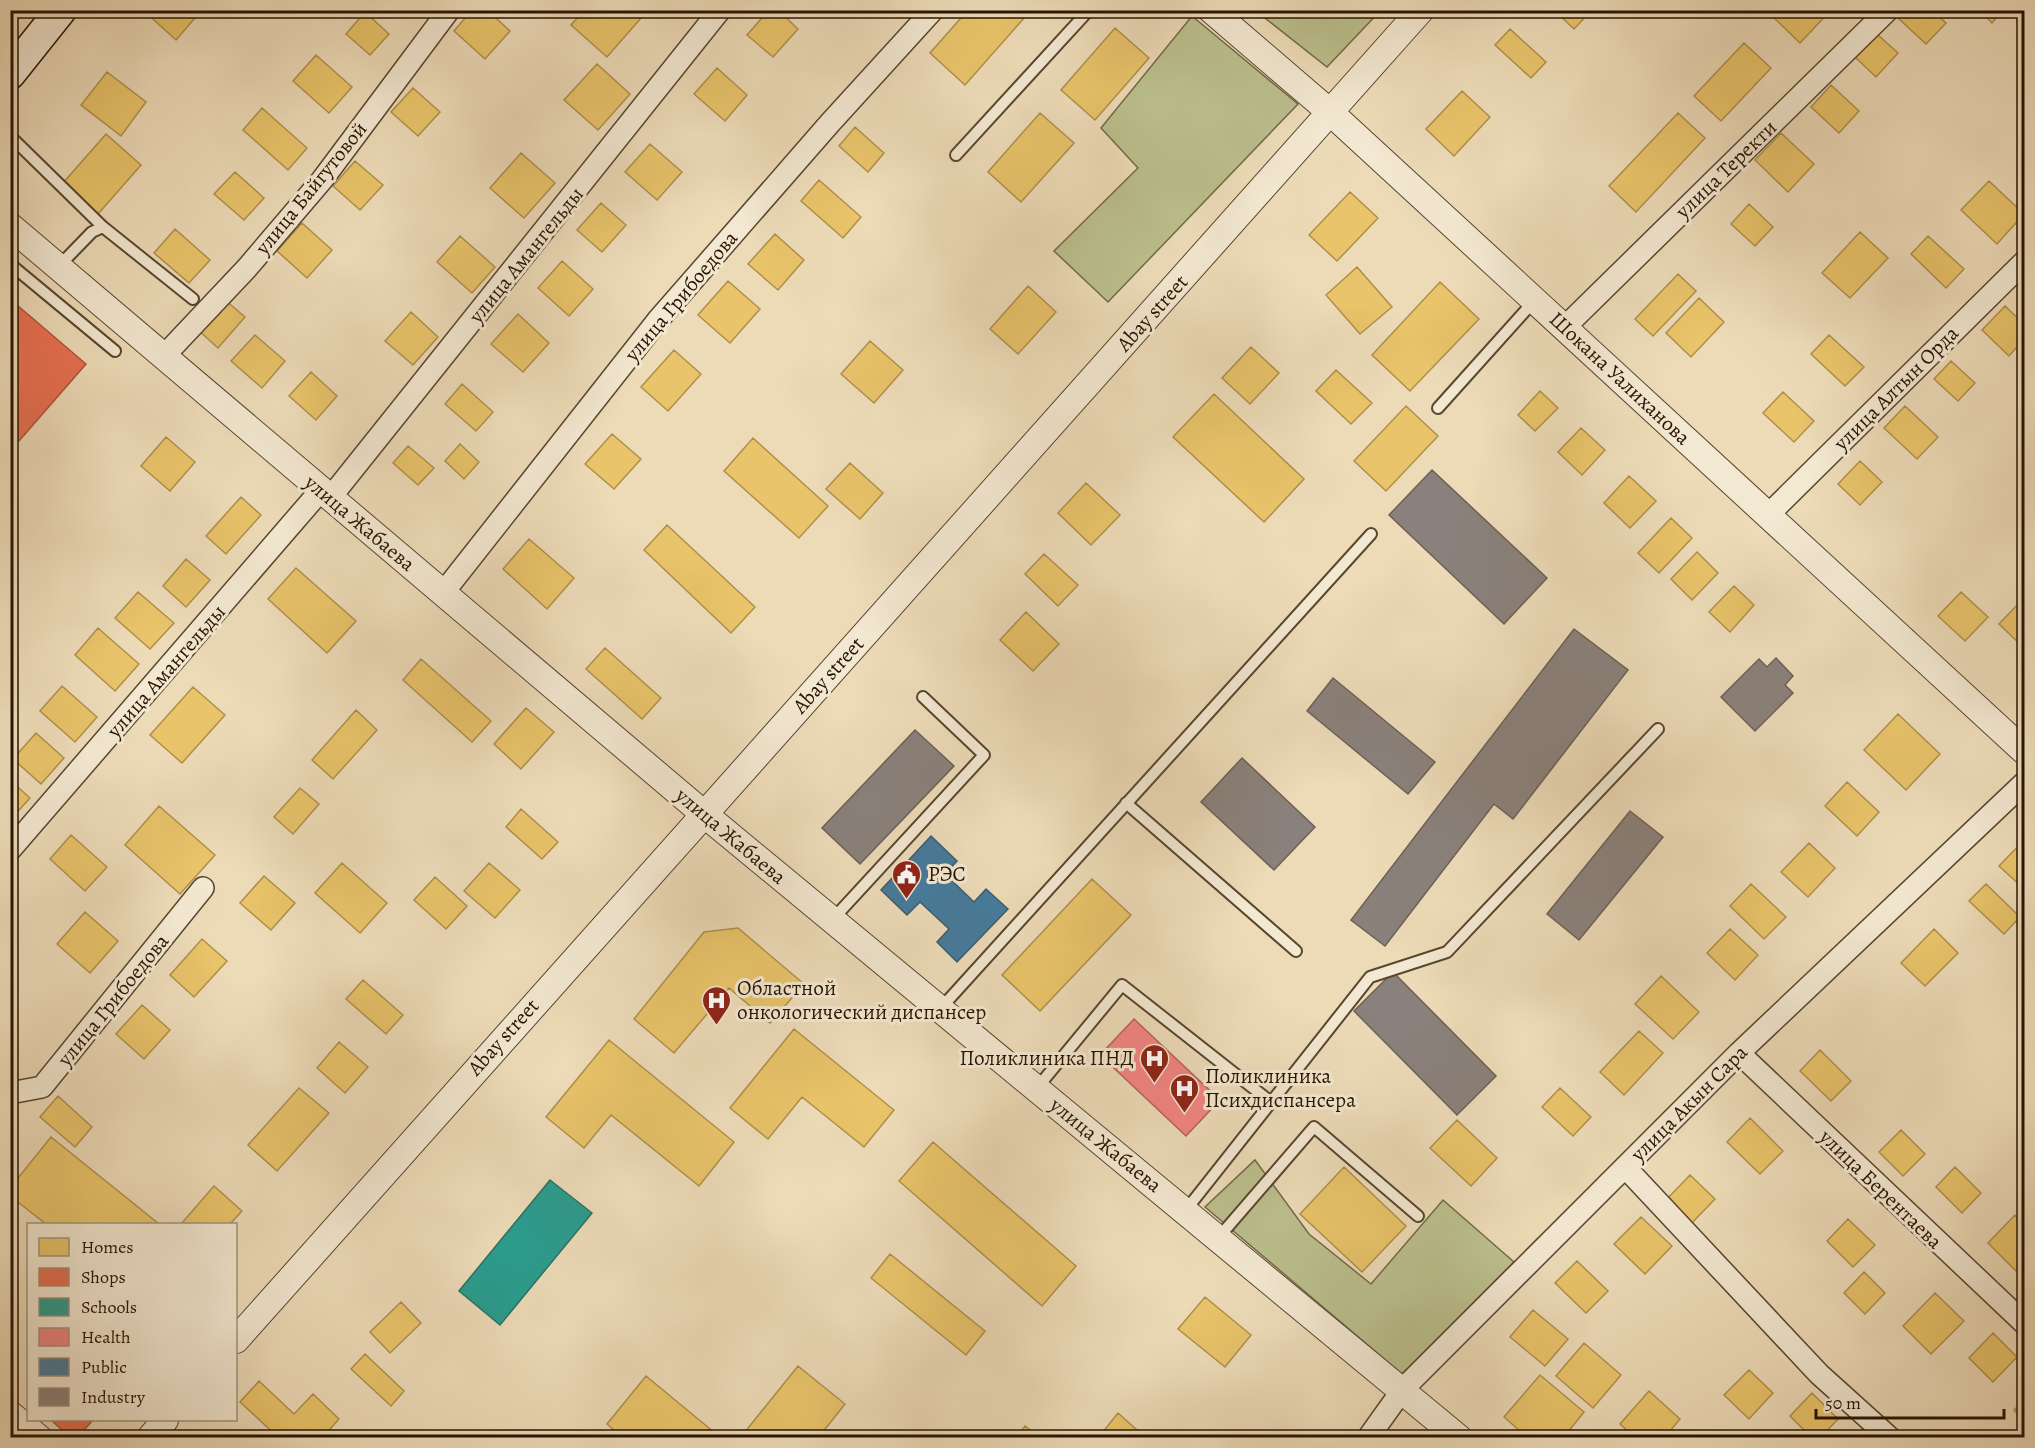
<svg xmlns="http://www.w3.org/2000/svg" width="2035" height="1448" font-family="Alegreya,serif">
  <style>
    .green { fill: #bbbf8d; stroke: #716a47; stroke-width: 1.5 }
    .homes { fill: #e9c46a; stroke: #af8f4a; stroke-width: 1.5 }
    .shops { fill: #e76f51; stroke: #ad5439; stroke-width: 1.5 }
    .schools { fill: #2a9d8f; stroke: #297464; stroke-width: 1.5 }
    .health { fill: #f28482; stroke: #b5625b; stroke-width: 1.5 }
    .public { fill: #457b9d; stroke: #3c5c6e; stroke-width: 1.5 }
    .industry { fill: #8a817c; stroke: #6c6057; stroke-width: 1.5 }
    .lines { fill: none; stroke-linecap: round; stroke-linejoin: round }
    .service-casing { stroke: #58462f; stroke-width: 14 }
    .minor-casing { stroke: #58462f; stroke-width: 24 }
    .tertiary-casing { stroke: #58462f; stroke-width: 28 }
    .secondary-casing { stroke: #271401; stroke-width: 33 }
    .service { stroke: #f3e8d1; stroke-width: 10 }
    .minor { stroke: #f3e8d1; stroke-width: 21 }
    .tertiary { stroke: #f3e8d1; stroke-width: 26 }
    .secondary { stroke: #f3e8d1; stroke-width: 30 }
    .labels { text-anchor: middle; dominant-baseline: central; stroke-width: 6; stroke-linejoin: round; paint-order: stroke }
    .street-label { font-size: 21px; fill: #271401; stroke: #f3e8d1 }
    .poi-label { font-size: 21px; fill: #271401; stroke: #f3e8d1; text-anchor: start }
  </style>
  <rect width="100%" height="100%" fill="#eddbb8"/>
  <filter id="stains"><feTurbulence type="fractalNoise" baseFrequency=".00333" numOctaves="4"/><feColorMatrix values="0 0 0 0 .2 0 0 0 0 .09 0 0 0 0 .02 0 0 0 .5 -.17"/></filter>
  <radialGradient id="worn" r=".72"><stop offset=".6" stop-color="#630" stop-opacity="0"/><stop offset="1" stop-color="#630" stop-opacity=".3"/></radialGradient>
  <path class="green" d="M 1256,11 L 1380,11 L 1327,67 Z
    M 1192,16 L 1298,104 L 1108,302 L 1054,251 L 1138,168 L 1101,128 Z
    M 1255,1160 L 1309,1234 L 1371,1284 L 1443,1200 L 1514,1262 L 1402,1374 L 1205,1207 Z"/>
  <path class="homes" d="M 143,10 L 201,10 L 201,11 L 176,40 Z
    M 472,10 L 487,10 L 510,31 L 485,59 L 454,31 Z
    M 584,10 L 632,10 L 641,18 L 607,57 L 571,25 Z
    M 769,10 L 778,10 L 798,29 L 773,57 L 747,35 Z
    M 968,10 L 1031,10 L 965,85 L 930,53 Z
    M 1554,10 L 1592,10 L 1574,29 Z
    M 1775,10 L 1831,10 L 1800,43 L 1771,15 Z
    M 1907,10 L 1932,10 L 1946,23 L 1926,44 L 1899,19 Z
    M 1979,10 L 2003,10 L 1992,23 Z
    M 365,12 L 389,34 L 370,55 L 346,34 Z
    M 1115,28 L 1149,58 L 1095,120 L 1061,90 Z
    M 1510,29 L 1546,62 L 1531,78 L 1495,45 Z
    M 1877,34 L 1898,53 L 1876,77 L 1855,57 Z
    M 1744,43 L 1771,68 L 1721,121 L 1694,96 Z
    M 316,55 L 352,87 L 329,113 L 293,81 Z
    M 597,64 L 630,94 L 598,130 L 564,100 Z
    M 717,68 L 747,95 L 725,121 L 694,94 Z
    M 107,72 L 146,102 L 121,136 L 81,105 Z
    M 1831,85 L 1859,111 L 1839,133 L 1811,107 Z
    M 413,88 L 440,112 L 418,136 L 391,112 Z
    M 1462,91 L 1490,117 L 1454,156 L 1426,129 Z
    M 262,108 L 307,148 L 288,170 L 243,130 Z
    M 1040,113 L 1074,143 L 1021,202 L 988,172 Z
    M 1678,113 L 1705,138 L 1636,212 L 1609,186 Z
    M 855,127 L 884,153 L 868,172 L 839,146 Z
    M 1781,133 L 1814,164 L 1788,192 L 1755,160 Z
    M 106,134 L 141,165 L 98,214 L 63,183 Z
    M 650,144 L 682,172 L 657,200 L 625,172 Z
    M 521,153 L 555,183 L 524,218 L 490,188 Z
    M 355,161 L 383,185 L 360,210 L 333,186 Z
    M 235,172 L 264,198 L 244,220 L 214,194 Z
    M 819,180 L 861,217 L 843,238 L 801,201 Z
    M 1989,181 L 2024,214 L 1997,244 L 1961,210 Z
    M 1350,192 L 1378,218 L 1337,261 L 1309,235 Z
    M 601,203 L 626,225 L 602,252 L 577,230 Z
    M 1749,204 L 1773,227 L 1755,246 L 1731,224 Z
    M 302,223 L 332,250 L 307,278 L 277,251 Z
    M 175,229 L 210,260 L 189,283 L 154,253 Z
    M 1860,232 L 1888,258 L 1850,298 L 1822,273 Z
    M 775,234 L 804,260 L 778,290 L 748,264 Z
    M 460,236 L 495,267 L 472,293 L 437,262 Z
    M 1928,236 L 1964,269 L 1946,288 L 1911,254 Z
    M 562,261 L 593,289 L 569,316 L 538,288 Z
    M 1357,267 L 1392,307 L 1360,334 L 1326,295 Z
    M 1678,274 L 1696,291 L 1653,336 L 1635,319 Z
    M 728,281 L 760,309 L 730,343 L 698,315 Z
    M 1440,282 L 1479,319 L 1410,391 L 1372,355 Z
    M 1028,286 L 1056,312 L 1018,354 L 990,329 Z
    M 1699,298 L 1724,322 L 1691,357 L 1666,333 Z
    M 224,299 L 245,317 L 218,348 L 197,329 Z
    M 2005,306 L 2024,324 L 2024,339 L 2009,356 L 1982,330 Z
    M 411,312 L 438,337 L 413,365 L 385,341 Z
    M 518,314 L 549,343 L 523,372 L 491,344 Z
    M 255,335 L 285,361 L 262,388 L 231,361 Z
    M 1829,335 L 1864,367 L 1845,386 L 1811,354 Z
    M 870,341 L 903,370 L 874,403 L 841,374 Z
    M 1251,347 L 1279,373 L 1250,404 L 1222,378 Z
    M 674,350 L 701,374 L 668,411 L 641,387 Z
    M 1951,361 L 1975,383 L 1958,401 L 1934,379 Z
    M 1336,370 L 1372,403 L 1351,424 L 1316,391 Z
    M 311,372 L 337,396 L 316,420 L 289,396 Z
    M 462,384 L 493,412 L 476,431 L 445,404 Z
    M 1540,391 L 1558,408 L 1535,431 L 1518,415 Z
    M 1783,392 L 1814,421 L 1794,442 L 1763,413 Z
    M 1214,394 L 1304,479 L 1264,522 L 1173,437 Z
    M 1406,406 L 1438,436 L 1386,491 L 1354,461 Z
    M 1905,406 L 1938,437 L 1917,459 L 1884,428 Z
    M 1581,428 L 1605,450 L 1582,475 L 1558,452 Z
    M 612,434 L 641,459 L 614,489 L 585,464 Z
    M 166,437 L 195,462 L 170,491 L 141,466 Z
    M 753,438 L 828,506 L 799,538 L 724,471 Z
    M 460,444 L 479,462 L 464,479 L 445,461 Z
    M 408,446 L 434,468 L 418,485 L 393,463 Z
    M 1860,461 L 1882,482 L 1860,505 L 1838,484 Z
    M 850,463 L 883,493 L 860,519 L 826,489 Z
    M 1629,476 L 1656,501 L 1630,528 L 1604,503 Z
    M 1086,483 L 1120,515 L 1091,545 L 1058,513 Z
    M 241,497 L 261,515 L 226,554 L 206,536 Z
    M 1671,518 L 1692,538 L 1659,573 L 1638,553 Z
    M 667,525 L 755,607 L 731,633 L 644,550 Z
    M 529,539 L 574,578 L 547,609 L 503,569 Z
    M 1697,552 L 1718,573 L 1692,600 L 1671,579 Z
    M 1044,554 L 1078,585 L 1058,606 L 1025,574 Z
    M 186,559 L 210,580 L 186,607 L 163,586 Z
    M 296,568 L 356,621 L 327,653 L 268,599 Z
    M 1734,586 L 1754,605 L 1730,632 L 1709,612 Z
    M 138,592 L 174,623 L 150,649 L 115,618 Z
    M 1961,592 L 1988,617 L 1965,641 L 1938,616 Z
    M 2022,600 L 2024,602 L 2024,648 L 1999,624 Z
    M 1026,612 L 1059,644 L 1033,671 L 1000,640 Z
    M 98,628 L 139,664 L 115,691 L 75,655 Z
    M 605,648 L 661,698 L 642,719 L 586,669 Z
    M 421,659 L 491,721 L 472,742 L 403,680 Z
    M 62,686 L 97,717 L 75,742 L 40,711 Z
    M 193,687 L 225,715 L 182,763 L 150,735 Z
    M 526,708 L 554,732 L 521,769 L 494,744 Z
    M 356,710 L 377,730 L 333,779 L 312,760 Z
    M 1898,714 L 1940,754 L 1906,790 L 1864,750 Z
    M 36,733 L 64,758 L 41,784 L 13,759 Z
    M 10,780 L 30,798 L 10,820 Z
    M 1847,782 L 1879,812 L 1857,836 L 1825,806 Z
    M 300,788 L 319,804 L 293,834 L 274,817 Z
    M 159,806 L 215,855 L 180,894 L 125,845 Z
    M 521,809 L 558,842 L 542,859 L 506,827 Z
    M 71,835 L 107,867 L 85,891 L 50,859 Z
    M 2024,840 L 2024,887 L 2023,888 L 1999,866 Z
    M 1809,843 L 1835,868 L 1808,897 L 1781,872 Z
    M 342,863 L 387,903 L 360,933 L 315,893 Z
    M 489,863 L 520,890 L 495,918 L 464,891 Z
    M 264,876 L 295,903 L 271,930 L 240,903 Z
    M 435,877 L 467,906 L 446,929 L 414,900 Z
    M 1092,879 L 1131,915 L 1040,1011 L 1002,975 Z
    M 1751,884 L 1786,917 L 1764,939 L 1730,906 Z
    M 1986,884 L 2020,917 L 2004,934 L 1969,901 Z
    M 85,912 L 118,941 L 90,973 L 57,944 Z
    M 738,928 L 804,984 L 770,1023 L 729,988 L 674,1053 L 634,1019 L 704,932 Z
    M 1730,929 L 1758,955 L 1735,980 L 1707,953 Z
    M 1934,929 L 1958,953 L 1925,986 L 1901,963 Z
    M 202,939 L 227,961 L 194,997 L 170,975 Z
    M 1661,976 L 1699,1012 L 1673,1039 L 1635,1004 Z
    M 363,980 L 403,1015 L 386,1034 L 346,999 Z
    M 142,1005 L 170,1030 L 144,1059 L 116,1034 Z
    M 794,1029 L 894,1110 L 864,1147 L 802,1097 L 768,1139 L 730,1108 Z
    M 1639,1031 L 1663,1053 L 1624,1095 L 1600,1072 Z
    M 609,1040 L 734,1142 L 699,1186 L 611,1115 L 584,1148 L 546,1117 Z
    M 339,1042 L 368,1067 L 345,1093 L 317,1068 Z
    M 1820,1050 L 1851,1081 L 1831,1101 L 1800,1071 Z
    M 299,1088 L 329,1113 L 277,1171 L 248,1145 Z
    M 1560,1088 L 1591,1117 L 1573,1136 L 1542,1107 Z
    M 58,1096 L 92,1127 L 75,1147 L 40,1117 Z
    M 1750,1118 L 1783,1151 L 1760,1174 L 1727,1142 Z
    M 1457,1120 L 1497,1158 L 1471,1186 L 1430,1148 Z
    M 1901,1130 L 1925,1154 L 1903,1176 L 1879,1152 Z
    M 51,1137 L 159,1224 L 46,1224 L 10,1196 L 10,1188 Z
    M 933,1142 L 1076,1266 L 1042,1306 L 899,1181 Z
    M 1344,1167 L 1406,1226 L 1362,1272 L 1300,1214 Z
    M 1955,1167 L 1981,1193 L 1962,1213 L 1936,1187 Z
    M 1690,1175 L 1715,1199 L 1691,1224 L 1666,1200 Z
    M 214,1186 L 242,1211 L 230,1224 L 181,1224 Z
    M 2015,1215 L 2024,1225 L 2024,1270 L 2020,1275 L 1988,1243 Z
    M 1641,1217 L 1672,1246 L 1645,1274 L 1614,1244 Z
    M 1848,1219 L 1875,1245 L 1853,1267 L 1827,1241 Z
    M 890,1254 L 985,1331 L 966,1355 L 871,1278 Z
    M 1577,1261 L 1608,1291 L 1586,1313 L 1555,1283 Z
    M 1864,1272 L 1885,1293 L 1865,1314 L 1844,1293 Z
    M 1935,1293 L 1964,1321 L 1931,1354 L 1903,1326 Z
    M 1205,1297 L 1251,1335 L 1225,1367 L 1178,1329 Z
    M 401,1302 L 421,1323 L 390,1353 L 370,1332 Z
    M 1533,1310 L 1568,1339 L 1545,1366 L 1510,1337 Z
    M 1993,1333 L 2017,1357 L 1993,1382 L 1969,1358 Z
    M 1584,1343 L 1621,1375 L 1593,1408 L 1556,1376 Z
    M 365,1354 L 404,1391 L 391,1406 L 351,1369 Z
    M 798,1366 L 845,1404 L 818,1438 L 740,1438 Z
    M 1749,1370 L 1773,1393 L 1749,1419 L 1724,1395 Z
    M 1540,1375 L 1584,1412 L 1563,1438 L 1528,1438 L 1504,1417 Z
    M 646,1376 L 721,1438 L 623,1438 L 607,1424 Z
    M 259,1381 L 294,1414 L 313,1394 L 339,1419 L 322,1438 L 279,1438 L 240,1402 Z
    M 1649,1391 L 1680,1419 L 1664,1438 L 1635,1438 L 1620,1424 Z
    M 1812,1393 L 1838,1419 L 1820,1438 L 1812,1438 L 1790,1416 Z
    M 2024,1400 L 2024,1421 L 2014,1410 Z
    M 1118,1413 L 1146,1438 L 1098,1438 Z
    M 1025,1426 L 1040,1438 L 1016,1438 Z"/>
  <path class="shops" d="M 10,299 L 86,364 L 19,441 L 10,434 Z
    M 51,1420 L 93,1420 L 77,1438 L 71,1438 Z"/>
  <path class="schools" d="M 550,1180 L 592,1213 L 500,1325 L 459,1291 Z"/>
  <path class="health" d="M 1134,1019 L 1220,1100 L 1186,1136 L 1100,1055 Z"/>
  <path class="public" d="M 931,836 L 957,861 L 945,874 L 974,902 L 986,889 L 1008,909 L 957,962 L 937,942 L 949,929 L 920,902 L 907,915 L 881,890 Z"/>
  <path class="industry" d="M 1432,470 L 1547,578 L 1504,624 L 1389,515 Z
    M 1574,629 L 1628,670 L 1513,819 L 1494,804 L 1385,946 L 1351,920 Z
    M 1776,658 L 1793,676 L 1785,685 L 1793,693 L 1755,731 L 1721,697 L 1759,659 L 1767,667 Z
    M 1333,678 L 1435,762 L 1408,794 L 1307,711 Z
    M 915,730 L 954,766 L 860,864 L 822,828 Z
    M 1242,758 L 1315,827 L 1274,870 L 1201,802 Z
    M 1630,811 L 1663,837 L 1579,940 L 1547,914 Z
    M 1393,972 L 1496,1076 L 1457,1115 L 1354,1011 Z"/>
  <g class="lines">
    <defs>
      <path id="service" d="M 10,136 L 103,227
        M 956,155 L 1089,10
        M 10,264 L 115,351
        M 59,266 L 92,232 L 103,227 L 193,299
        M 1438,408 L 1535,300
        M 1126,803 L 1296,951
        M 833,919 L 984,755 L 923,697
        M 941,1008 L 1371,534
        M 1037,1088 L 1122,985 L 1271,1102
        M 1186,1210 L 1370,977 L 1447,952 L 1658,729
        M 1219,1237 L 1314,1127 L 1418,1216"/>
      <path id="minor" d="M 1565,327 L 1888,10
        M 163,357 L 247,268 L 322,180 L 449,10
        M 330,498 L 720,10
        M 1768,515 L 2024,262
        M 443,593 L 658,320 L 830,123 L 933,10
        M 10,850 L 321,490
        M 1739,1053 L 2024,1323
        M 10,1093 L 42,1087 L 203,888
        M 1625,1167 L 1819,1374 L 1890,1438
        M 1368,1438 L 1403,1389 L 1739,1053 L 2024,783"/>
      <path id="tertiary" d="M 1211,10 L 1331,113 L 2024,751
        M 10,226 L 704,814 L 1459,1438
        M 236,1340 L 1421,10
        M 10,1414 L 39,1438
        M 150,1438 L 165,1420"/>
      <path id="secondary" d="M 10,74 L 61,10"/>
    </defs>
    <use href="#service" class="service-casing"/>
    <use href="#minor" class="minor-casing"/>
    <use href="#tertiary" class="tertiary-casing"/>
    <use href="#secondary" class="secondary-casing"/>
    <use href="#service" class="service"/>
    <use href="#minor" class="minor"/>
    <use href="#tertiary" class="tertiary"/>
    <use href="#secondary" class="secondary"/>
  </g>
  <defs>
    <symbol id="civic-pin" viewBox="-11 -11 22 30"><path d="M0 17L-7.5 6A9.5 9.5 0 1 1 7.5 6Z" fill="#8f2418" stroke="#f3e8d1"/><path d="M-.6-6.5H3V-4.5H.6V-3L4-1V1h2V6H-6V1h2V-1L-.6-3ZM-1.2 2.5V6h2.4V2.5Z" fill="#fff"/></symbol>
    <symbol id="hospital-pin" viewBox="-11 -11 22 30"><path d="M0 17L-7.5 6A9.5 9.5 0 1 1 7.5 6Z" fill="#8f2418" stroke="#f3e8d1"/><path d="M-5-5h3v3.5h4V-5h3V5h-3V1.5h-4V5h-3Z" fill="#fff"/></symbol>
  </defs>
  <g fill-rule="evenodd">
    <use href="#civic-pin" x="890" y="858" width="33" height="45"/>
    <use href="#hospital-pin" x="700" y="984" width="33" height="45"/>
    <use href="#hospital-pin" x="1138" y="1042" width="33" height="45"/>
    <use href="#hospital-pin" x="1168" y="1072" width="33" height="45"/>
  </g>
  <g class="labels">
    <g class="street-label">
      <text transform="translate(1726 169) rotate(-44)">улица Теректи</text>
      <text transform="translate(311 188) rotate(-51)">улица Байгутовой</text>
      <text transform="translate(526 255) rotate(-51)">улица Амангельды</text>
      <text transform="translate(681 296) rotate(-50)">улица Грибоедова</text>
      <text transform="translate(1152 313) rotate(-48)">Abay street</text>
      <text transform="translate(1620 378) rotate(43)">Шокана Уалиханова</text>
      <text transform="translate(1896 388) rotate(-45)">улица Алтын Орда</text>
      <text transform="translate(360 523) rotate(40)">улица Жабаева</text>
      <text transform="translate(166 671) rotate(-49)">улица Амангельды</text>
      <text transform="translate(828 675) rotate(-48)">Abay street</text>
      <text transform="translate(731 836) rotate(40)">улица Жабаева</text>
      <text transform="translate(113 1000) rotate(-51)">улица Грибоедова</text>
      <text transform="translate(503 1037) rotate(-48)">Abay street</text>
      <text transform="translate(1689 1103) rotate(-45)">улица Акын Сара</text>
      <text transform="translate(1106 1145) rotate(39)">улица Жабаева</text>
      <text transform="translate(1881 1189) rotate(44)">улица Берентаева</text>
    </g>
    <g class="poi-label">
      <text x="928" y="874">РЭС</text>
      <text x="737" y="988">Областной<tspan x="737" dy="24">онкологический диспансер</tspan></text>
      <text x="1134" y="1058" text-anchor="end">Поликлиника ПНД</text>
      <text x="1205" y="1076">Поликлиника<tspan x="1205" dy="24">Психдиспансера</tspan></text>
    </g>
  </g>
  <rect width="2035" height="1448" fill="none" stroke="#eddbb8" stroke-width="36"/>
  <rect x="12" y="12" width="2011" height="1424" fill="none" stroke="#271401" stroke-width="3"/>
  <rect x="18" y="18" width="1999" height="1412" fill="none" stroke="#271401" stroke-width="1.5"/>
  <rect x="27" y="1223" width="210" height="198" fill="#f3e8d1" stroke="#a1937e" stroke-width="1.5"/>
  <rect x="39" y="1238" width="30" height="18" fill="#e9c46a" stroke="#a1937e" stroke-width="1.5"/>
  <text x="81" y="1253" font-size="18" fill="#271401">Homes</text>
  <rect x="39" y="1268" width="30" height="18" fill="#e76f51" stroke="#a1937e" stroke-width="1.5"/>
  <text x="81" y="1283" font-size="18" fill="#271401">Shops</text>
  <rect x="39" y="1298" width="30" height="18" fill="#2a9d8f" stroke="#a1937e" stroke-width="1.5"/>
  <text x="81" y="1313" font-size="18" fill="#271401">Schools</text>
  <rect x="39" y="1328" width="30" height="18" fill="#f28482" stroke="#a1937e" stroke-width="1.5"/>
  <text x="81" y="1343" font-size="18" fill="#271401">Health</text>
  <rect x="39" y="1358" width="30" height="18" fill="#457b9d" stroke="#a1937e" stroke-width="1.5"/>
  <text x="81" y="1373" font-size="18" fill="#271401">Public</text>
  <rect x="39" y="1388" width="30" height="18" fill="#8a817c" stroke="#a1937e" stroke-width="1.5"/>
  <text x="81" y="1403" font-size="18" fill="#271401">Industry</text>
  <path d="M1816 1409v9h188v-9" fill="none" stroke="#271401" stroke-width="3"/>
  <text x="1825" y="1409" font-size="18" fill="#271401" stroke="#f3e8d1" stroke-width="4.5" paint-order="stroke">50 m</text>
  <rect width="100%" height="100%" filter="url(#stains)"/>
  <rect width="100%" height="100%" fill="url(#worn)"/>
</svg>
